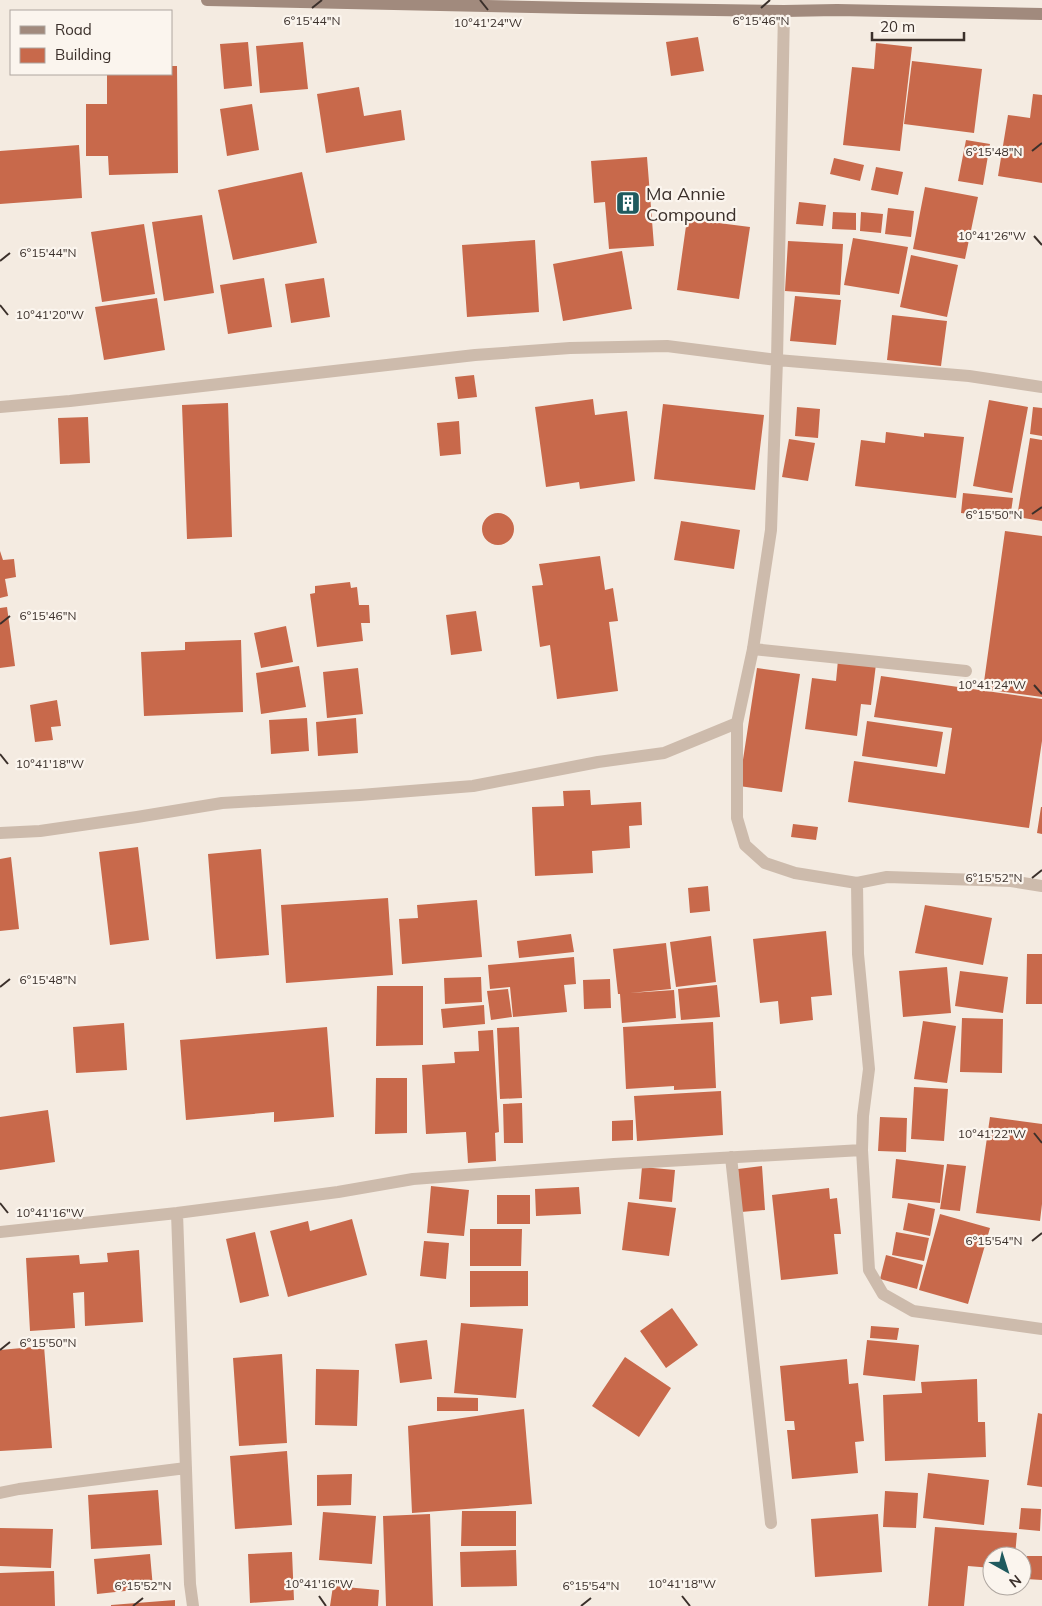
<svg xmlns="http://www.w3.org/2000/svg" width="1042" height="1606" font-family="Mulish,sans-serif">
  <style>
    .building { fill: #c8694b }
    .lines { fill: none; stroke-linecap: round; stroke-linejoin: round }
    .lane { stroke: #cdbbac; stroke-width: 12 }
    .street { stroke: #cdbbac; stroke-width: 12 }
    .secondary { stroke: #a18a7d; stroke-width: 12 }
    .ticks { fill: none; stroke: #3b302b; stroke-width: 2 }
    .labels { text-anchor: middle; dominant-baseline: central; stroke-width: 4.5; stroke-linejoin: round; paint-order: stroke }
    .poi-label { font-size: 18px; fill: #3b302b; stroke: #fbf5ee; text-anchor: start }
    .ticks-label { font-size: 12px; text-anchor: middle; fill: #3b302b; stroke: #fbf5ee; stroke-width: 4.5; stroke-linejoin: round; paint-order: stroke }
  </style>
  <rect width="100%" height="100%" fill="#f4ebe1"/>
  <path class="building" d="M 698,37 L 704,71 L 671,76 L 666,42 Z
    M 248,42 L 252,86 L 224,89 L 220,44 Z
    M 303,42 L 308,89 L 260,93 L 256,46 Z
    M 876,43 L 912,47 L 900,151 L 843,145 L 852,67 L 874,69 Z
    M 912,61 L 982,69 L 974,133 L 904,124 Z
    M 171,66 L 177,66 L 178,173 L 109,175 L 108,156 L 86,156 L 86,104 L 107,104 L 107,74 L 171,74 Z
    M 359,87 L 364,116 L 401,110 L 405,140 L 326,153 L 317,94 Z
    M 1033,94 L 1042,95 L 1042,183 L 998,176 L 1008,115 L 1030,118 Z
    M 252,104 L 259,150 L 227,156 L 220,109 Z
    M 966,140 L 990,144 L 983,185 L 958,181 Z
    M 79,145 L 82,198 L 0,204 L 0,151 Z
    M 647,157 L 654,246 L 609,249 L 605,202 L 594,203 L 591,161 Z
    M 834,158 L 864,165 L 860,181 L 830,174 Z
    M 876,167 L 903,172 L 898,195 L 871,190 Z
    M 302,172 L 317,243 L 233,260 L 218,190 Z
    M 925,187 L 978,197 L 965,259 L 913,249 Z
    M 799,202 L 826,205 L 823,226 L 796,224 Z
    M 888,208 L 914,211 L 911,237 L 885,234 Z
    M 833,212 L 856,213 L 856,230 L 832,229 Z
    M 861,212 L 883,214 L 881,233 L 860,231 Z
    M 202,215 L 214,293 L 164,301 L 152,222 Z
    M 687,219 L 750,227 L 739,299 L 677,290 Z
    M 144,224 L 155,294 L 102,302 L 91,232 Z
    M 853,238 L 908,247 L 899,294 L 844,285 Z
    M 535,240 L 539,312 L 467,317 L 462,245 Z
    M 788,241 L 843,244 L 840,295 L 785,291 Z
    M 622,251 L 632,309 L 563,321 L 553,264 Z
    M 911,255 L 958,265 L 947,317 L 900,307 Z
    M 264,278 L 272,327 L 228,334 L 220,285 Z
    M 324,278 L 330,317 L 291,323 L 285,284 Z
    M 795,296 L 841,300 L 836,345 L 790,341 Z
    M 157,298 L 165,350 L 104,360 L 95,307 Z
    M 892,315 L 947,321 L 941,366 L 887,360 Z
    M 474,375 L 477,397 L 458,399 L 455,377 Z
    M 593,399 L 595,415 L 627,411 L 635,481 L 580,489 L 579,482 L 546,487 L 535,407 Z
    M 989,400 L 1028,407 L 1012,493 L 973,486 Z
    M 228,403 L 232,537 L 187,539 L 182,405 Z
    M 663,404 L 764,415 L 755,490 L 654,479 Z
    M 797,407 L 820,409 L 818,438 L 795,436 Z
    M 1033,407 L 1042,408 L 1042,436 L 1030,434 Z
    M 88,417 L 90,463 L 60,464 L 58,418 Z
    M 459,421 L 461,454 L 440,456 L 437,423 Z
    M 886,432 L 924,437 L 924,433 L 964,437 L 956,498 L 855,486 L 861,440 L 885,443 Z
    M 1030,438 L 1042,440 L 1042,521 L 1017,517 Z
    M 789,439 L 815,443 L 808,481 L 782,477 Z
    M 963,493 L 1013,498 L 1010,519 L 961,513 Z
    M482 529a16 16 0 1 1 32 0a16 16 0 1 1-32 0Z
    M 681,521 L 740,530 L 734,569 L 674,560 Z
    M 1005,531 L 1042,536 L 1042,697 L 983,689 Z
    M 0,551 L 3,560 L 14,559 L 16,577 L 5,579 L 8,596 L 0,598 Z
    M 600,556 L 605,590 L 613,588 L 618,621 L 609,622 L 618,691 L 557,699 L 550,645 L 540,647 L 532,586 L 543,585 L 539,564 Z
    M 350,582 L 351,588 L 357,587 L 359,605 L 369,605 L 370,623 L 361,623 L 363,641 L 317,647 L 310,594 L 315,593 L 315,586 Z
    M 7,607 L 15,666 L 0,668 L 0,608 Z
    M 476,611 L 482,651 L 451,655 L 446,615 Z
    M 286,626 L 293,662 L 261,668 L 254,633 Z
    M 241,640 L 243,712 L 144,716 L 141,652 L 185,650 L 185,642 Z
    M 838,660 L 876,664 L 871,705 L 861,704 L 857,736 L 805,729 L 812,678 L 836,681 Z
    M 299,666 L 306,707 L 261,714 L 256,673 Z
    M 358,668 L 363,714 L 327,718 L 323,672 Z
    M 757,668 L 800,674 L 782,792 L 739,786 Z
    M 881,676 L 1042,699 L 1042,741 L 1029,828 L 848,802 L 854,761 L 945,774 L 952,728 L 874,717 Z
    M 57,700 L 61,726 L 51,727 L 53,740 L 35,742 L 30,705 Z
    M 307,718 L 309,751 L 271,754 L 269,720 Z
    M 356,718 L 358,753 L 318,756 L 316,722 Z
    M 867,721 L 943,732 L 937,767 L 862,756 Z
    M 590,790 L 591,805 L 641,802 L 642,825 L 629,826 L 630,848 L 592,851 L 593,873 L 535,876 L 532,807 L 564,806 L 563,791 Z
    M 1041,807 L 1042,807 L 1042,834 L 1037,833 Z
    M 793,824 L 818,827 L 816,840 L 791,837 Z
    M 138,847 L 149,940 L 110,945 L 99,852 Z
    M 261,849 L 269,955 L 216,959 L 208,854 Z
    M 11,857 L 19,929 L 0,931 L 0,859 Z
    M 708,886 L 710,911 L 690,913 L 688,888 Z
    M 388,898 L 393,975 L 286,983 L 281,905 Z
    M 477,900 L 482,957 L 402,964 L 399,919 L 418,918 L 417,905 Z
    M 925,905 L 992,918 L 983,965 L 915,953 Z
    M 826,931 L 832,995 L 811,997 L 813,1020 L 780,1024 L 778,1001 L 760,1003 L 753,939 Z
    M 571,934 L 574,952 L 519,958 L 517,941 Z
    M 711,936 L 716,982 L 676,987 L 670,942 Z
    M 666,943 L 671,989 L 630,993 L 674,990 L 676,1018 L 622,1023 L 620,994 L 618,994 L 613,949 Z
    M 1027,954 L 1042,954 L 1042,1004 L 1026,1004 Z
    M 574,957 L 576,984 L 564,985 L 567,1012 L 513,1017 L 510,987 L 490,989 L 488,965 Z
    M 947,967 L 951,1013 L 903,1017 L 899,971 Z
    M 960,971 L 1008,977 L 1003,1013 L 955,1006 Z
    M 481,977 L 482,1002 L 445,1004 L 444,978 Z
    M 610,979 L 611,1008 L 584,1009 L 583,980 Z
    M 717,985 L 720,1017 L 681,1020 L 678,989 Z
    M 377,986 L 423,986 L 423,1045 L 376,1046 Z
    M 508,989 L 512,1017 L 491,1020 L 487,991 Z
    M 484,1005 L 485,1024 L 443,1028 L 441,1009 Z
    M 962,1018 L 1003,1019 L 1002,1073 L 960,1072 Z
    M 923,1021 L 956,1026 L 947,1083 L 914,1079 Z
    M 713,1022 L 716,1088 L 674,1090 L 674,1086 L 626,1089 L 623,1027 Z
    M 124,1023 L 127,1070 L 76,1073 L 73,1027 Z
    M 327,1027 L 334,1117 L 274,1122 L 274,1112 L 186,1120 L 180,1040 Z
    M 519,1027 L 522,1098 L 500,1099 L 497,1028 Z
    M 493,1030 L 499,1132 L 495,1133 L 496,1161 L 468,1163 L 466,1132 L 426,1134 L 422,1065 L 455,1063 L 454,1052 L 479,1051 L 478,1031 Z
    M 376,1078 L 407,1078 L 407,1133 L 375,1134 Z
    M 914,1087 L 948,1089 L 944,1141 L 911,1139 Z
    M 721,1091 L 723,1135 L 637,1141 L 634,1096 Z
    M 522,1103 L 523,1143 L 504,1143 L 503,1104 Z
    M 48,1110 L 55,1162 L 0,1170 L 0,1117 Z
    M 880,1117 L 907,1118 L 906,1152 L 878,1151 Z
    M 990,1117 L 1042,1124 L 1042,1204 L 1040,1221 L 976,1213 Z
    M 633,1120 L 633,1140 L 612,1141 L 612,1121 Z
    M 896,1159 L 944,1165 L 940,1203 L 892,1198 Z
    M 947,1164 L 966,1166 L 960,1211 L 940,1209 Z
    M 762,1166 L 765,1210 L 741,1212 L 738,1169 Z
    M 642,1167 L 675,1170 L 672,1202 L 639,1199 Z
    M 431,1186 L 469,1190 L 464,1236 L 427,1233 Z
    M 579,1187 L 581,1214 L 536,1216 L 535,1189 Z
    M 829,1188 L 830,1199 L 837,1198 L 841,1234 L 834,1234 L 838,1274 L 781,1280 L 772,1195 Z
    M 497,1195 L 530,1195 L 530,1224 L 497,1224 Z
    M 628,1202 L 676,1208 L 669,1256 L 622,1250 Z
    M 908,1203 L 935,1209 L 930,1236 L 903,1230 Z
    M 940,1214 L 990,1228 L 968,1304 L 919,1290 Z
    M 352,1219 L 367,1275 L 288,1297 L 270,1231 L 308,1221 L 310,1231 Z
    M 470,1229 L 522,1229 L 521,1266 L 470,1266 Z
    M 255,1232 L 269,1296 L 240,1303 L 226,1239 Z
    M 896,1232 L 929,1238 L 924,1261 L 892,1255 Z
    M 424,1241 L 449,1243 L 446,1279 L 420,1276 Z
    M 139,1250 L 143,1322 L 85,1326 L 84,1292 L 73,1293 L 75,1328 L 30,1331 L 26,1258 L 79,1255 L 80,1264 L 108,1262 L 107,1253 Z
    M 886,1255 L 923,1265 L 917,1289 L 880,1279 Z
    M 470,1271 L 528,1271 L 528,1306 L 470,1307 Z
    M 672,1308 L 698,1345 L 666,1368 L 640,1331 Z
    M 461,1323 L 523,1329 L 516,1398 L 454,1393 Z
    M 871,1326 L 899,1328 L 897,1340 L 870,1338 Z
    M 427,1340 L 432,1379 L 400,1383 L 395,1344 Z
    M 867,1340 L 919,1345 L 915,1381 L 863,1375 Z
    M 44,1346 L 52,1448 L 0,1451 L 0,1350 Z
    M 282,1354 L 287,1443 L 239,1446 L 233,1358 Z
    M 625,1357 L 671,1388 L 639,1437 L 592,1406 Z
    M 847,1359 L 849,1384 L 858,1383 L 864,1441 L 855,1442 L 858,1473 L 792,1479 L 787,1430 L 795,1430 L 794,1421 L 785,1421 L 780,1366 Z
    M 316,1369 L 359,1370 L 357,1426 L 315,1425 Z
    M 977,1379 L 978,1422 L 985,1422 L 986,1457 L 885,1461 L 883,1395 L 922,1393 L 921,1382 Z
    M 437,1397 L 478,1398 L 478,1411 L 437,1411 Z
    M 524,1409 L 532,1504 L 412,1513 L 408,1426 Z
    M 1038,1413 L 1042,1414 L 1042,1487 L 1027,1485 Z
    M 287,1451 L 292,1525 L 235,1529 L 230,1456 Z
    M 928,1473 L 989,1480 L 984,1525 L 923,1518 Z
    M 352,1474 L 351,1505 L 317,1506 L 317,1475 Z
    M 158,1490 L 162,1545 L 91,1549 L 88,1495 Z
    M 885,1491 L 918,1493 L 916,1528 L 883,1527 Z
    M 1021,1508 L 1041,1509 L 1040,1531 L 1019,1529 Z
    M 462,1511 L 516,1511 L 516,1546 L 461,1546 Z
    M 323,1512 L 376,1516 L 372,1564 L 319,1560 Z
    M 430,1514 L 433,1606 L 386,1606 L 383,1516 Z
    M 878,1514 L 882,1572 L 815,1577 L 811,1519 Z
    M 935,1527 L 1017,1533 L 1015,1556 L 992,1556 L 992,1568 L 968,1566 L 964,1606 L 928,1606 Z
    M 0,1528 L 53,1529 L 51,1568 L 0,1566 Z
    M 516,1550 L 517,1586 L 461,1587 L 460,1552 Z
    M 292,1552 L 294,1600 L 250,1603 L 248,1554 Z
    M 150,1554 L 153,1588 L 97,1594 L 94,1559 Z
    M 1027,1556 L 1042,1556 L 1042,1580 L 1026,1579 Z
    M 54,1571 L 55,1606 L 0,1606 L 0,1573 Z
    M 333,1586 L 379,1590 L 378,1606 L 330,1606 Z
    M 175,1600 L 175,1606 L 111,1606 L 111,1605 Z"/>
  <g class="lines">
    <path class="lane" d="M 753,649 L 966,671"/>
    <path class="street" d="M 0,407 L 70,401 L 475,355 L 570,348 L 667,346 L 777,360 L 969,376 L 1042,387
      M 737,723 L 737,818 L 745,845 L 765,863 L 795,873 L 857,883
      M 0,833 L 40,831 L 137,817 L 222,803 L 360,795 L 473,786 L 598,762 L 664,753 L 737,723 L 753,649 L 771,530 L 777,360 L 784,11
      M 1042,886 L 1011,881 L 887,877 L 857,883 L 858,954 L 869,1069 L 863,1116 L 862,1150 L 869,1270 L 883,1294 L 913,1311 L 1042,1329
      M 731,1157 L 771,1523
      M 177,1213 L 190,1584 L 193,1606
      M 0,1232 L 177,1213 L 338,1192 L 413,1179 L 614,1164 L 862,1150
      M 0,1493 L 19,1489 L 186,1468"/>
    <path class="secondary" d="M 207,0 L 580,8 L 784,11 L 837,10 L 1042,14"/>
  </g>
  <path class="ticks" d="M 480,0 L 488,10M 312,8 L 322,0M 761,8 L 770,0M 1032,151 L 1042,143M 1034,236 L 1042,245M 0,261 L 10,253M 0,305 L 8,315M 1032,514 L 1042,507M 0,624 L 10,616M 1034,685 L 1042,694M 0,754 L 8,764M 1032,878 L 1042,870M 0,987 L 10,979M 1034,1133 L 1042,1143M 0,1203 L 8,1213M 1032,1241 L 1042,1233M 0,1350 L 10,1342M 319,1596 L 326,1606M 682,1596 L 690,1606M 133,1606 L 143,1598M 581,1606 L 591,1598"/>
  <defs>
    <symbol id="building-square" viewBox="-11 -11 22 22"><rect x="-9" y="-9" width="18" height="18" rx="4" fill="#1f5a5e" stroke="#fbf5ee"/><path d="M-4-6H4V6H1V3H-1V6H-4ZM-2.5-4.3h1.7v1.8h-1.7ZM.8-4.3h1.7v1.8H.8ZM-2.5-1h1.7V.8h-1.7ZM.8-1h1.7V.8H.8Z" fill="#fff"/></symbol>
  </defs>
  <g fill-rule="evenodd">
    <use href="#building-square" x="614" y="189" width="28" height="28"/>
  </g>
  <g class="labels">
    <g class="poi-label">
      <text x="646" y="193">Ma Annie<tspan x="646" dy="21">Compound</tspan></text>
    </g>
  </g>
  <g class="ticks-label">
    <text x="312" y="25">6°15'44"N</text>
    <text x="761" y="25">6°15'46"N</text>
    <text x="488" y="27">10°41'24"W</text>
    <text x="994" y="156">6°15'48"N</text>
    <text x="992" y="240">10°41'26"W</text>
    <text x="48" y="257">6°15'44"N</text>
    <text x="50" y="319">10°41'20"W</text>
    <text x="994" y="519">6°15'50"N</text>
    <text x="48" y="620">6°15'46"N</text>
    <text x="992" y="689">10°41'24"W</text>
    <text x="50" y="768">10°41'18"W</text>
    <text x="994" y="882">6°15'52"N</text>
    <text x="48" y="984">6°15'48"N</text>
    <text x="992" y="1138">10°41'22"W</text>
    <text x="50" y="1217">10°41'16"W</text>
    <text x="994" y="1245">6°15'54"N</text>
    <text x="48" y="1347">6°15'50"N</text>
    <text x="319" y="1588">10°41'16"W</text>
    <text x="682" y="1588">10°41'18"W</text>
    <text x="143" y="1590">6°15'52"N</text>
    <text x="591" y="1590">6°15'54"N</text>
  </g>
  <rect x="10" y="10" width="162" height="65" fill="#fbf5ee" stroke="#aea6a0"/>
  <rect x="20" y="26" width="25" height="8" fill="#a18a7d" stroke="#aea6a0"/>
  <text x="55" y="35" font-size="15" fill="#3b302b">Road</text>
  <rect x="20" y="48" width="25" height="15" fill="#c8694b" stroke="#aea6a0"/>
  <text x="55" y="60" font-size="15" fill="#3b302b">Building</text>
  <g transform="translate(1007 1571) rotate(141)"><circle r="24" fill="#fbf5ee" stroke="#aea6a0"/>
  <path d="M0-4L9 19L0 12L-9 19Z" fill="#1f5a5e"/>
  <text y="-8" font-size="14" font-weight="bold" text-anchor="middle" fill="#3b302b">N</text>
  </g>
  <path d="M872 32v8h92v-8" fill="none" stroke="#3b302b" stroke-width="2.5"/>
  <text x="880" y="32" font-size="15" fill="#3b302b" stroke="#fbf5ee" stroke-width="4" paint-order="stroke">20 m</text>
</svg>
